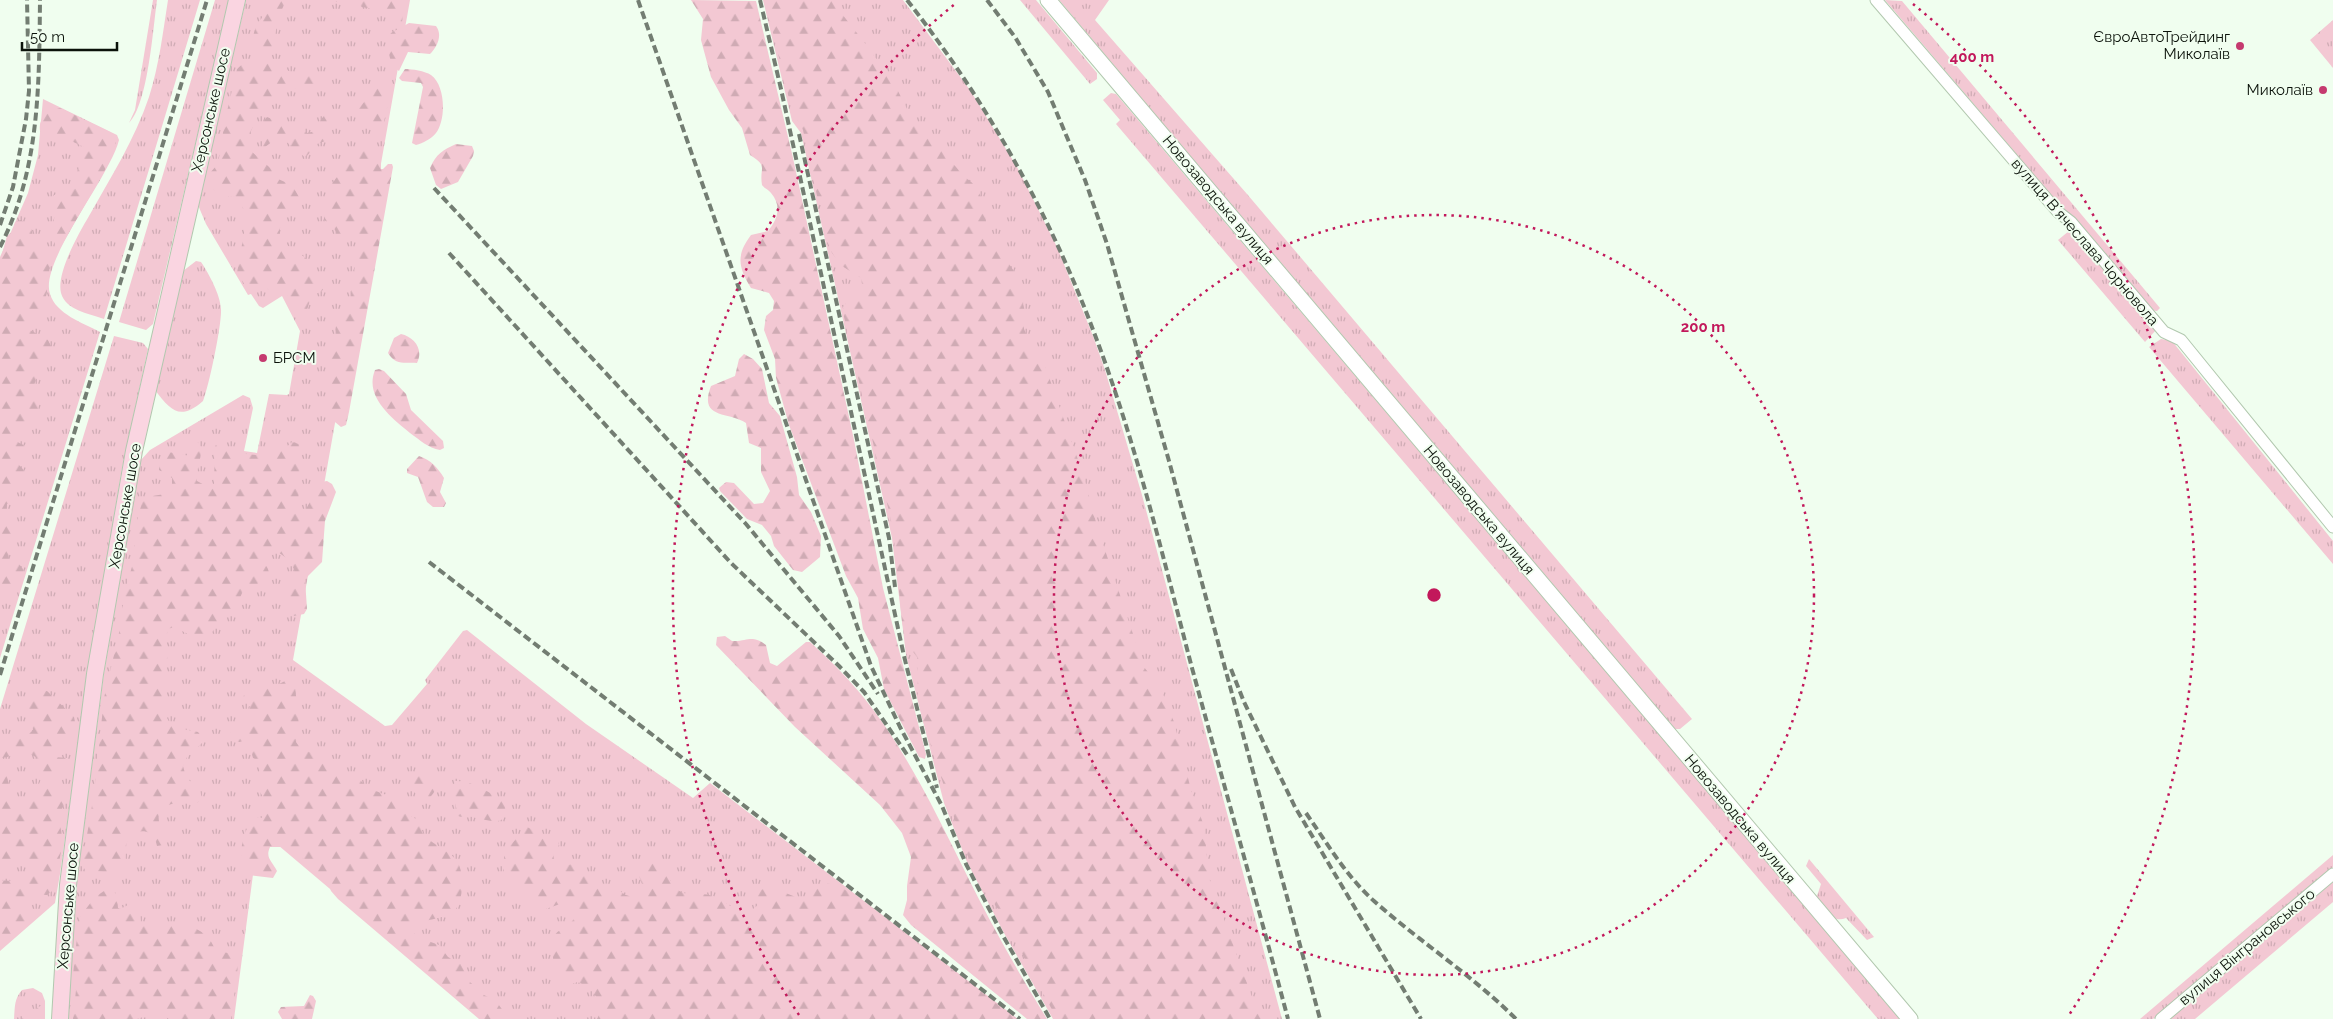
<svg xmlns="http://www.w3.org/2000/svg" width="2333" height="1019" font-family="Raleway,sans-serif">
  <style>
    .grass { fill: url(#grass-tufts) }
    .forest { fill: url(#forest-firs) }
    .lines { fill: none; stroke-linecap: round; stroke-linejoin: round }
    .minor-casing { stroke: #b2c8af; stroke-width: 13 }
    .tertiary-casing { stroke: #b2c8af; stroke-width: 17 }
    .secondary-casing { stroke: #b2c8af; stroke-width: 18 }
    .minor { stroke: #fff; stroke-width: 11 }
    .tertiary { stroke: #fff; stroke-width: 15 }
    .secondary { stroke: #fad5e1; stroke-width: 16 }
    .rail { stroke: #737d72; stroke-width: 4; stroke-dasharray: 8 4; stroke-linecap: butt }
    .ring { fill: none; stroke: #c2185b; stroke-width: 2.5; stroke-dasharray: 2.5 5 }
    .poi-dot { fill: #c53a6f; stroke: #f0feef; stroke-width: 2 }
    .labels { text-anchor: middle; dominant-baseline: central; stroke-width: 4; stroke-linejoin: round; paint-order: stroke }
    .poi-label { font-size: 15px; fill: #0b120a; stroke: #f0feef; text-anchor: end }
    .street-label { font-size: 15px; fill: #0b120a; stroke: #f0feef }
    .centre { fill: #c2185b; stroke: #f0feef; stroke-width: 2.5 }
    .ring-label { font-size: 15px; text-anchor: middle; font-weight: bold; fill: #c2185b; stroke: #f0feef; stroke-width: 4; stroke-linejoin: round; paint-order: stroke }
  </style>
  <defs>
    <pattern id="grass-tufts" width="24" height="20" patternUnits="userSpaceOnUse" patternTransform="scale(1.25)"><rect width="24" height="20" fill="#f3c8d3"/><path d="M3 7l-1-3M5 7V3M7 7l1-3M15 17l-1-3M17 17v-4M19 17l1-3" fill="none" stroke="#cfabb4"/></pattern>
    <pattern id="forest-firs" width="22" height="20" patternUnits="userSpaceOnUse" patternTransform="scale(1.25)"><rect width="22" height="20" fill="#f3c8d3"/><path d="M5 1l3.5 6h-7zM16 11l3.5 6h-7z" fill="#cfabb4"/></pattern>
  </defs>
  <rect width="100%" height="100%" fill="#f0feef"/>
  <path class="grass" d="M 153,0 L 157,0 C 153,29 148,104 129,123 L 135,110 Z
    M 168,0 L 200,0 L 104,319 C 89,313 66,311 61,293 C 56,273 79,233 89,216 C 111,177 135,139 149,97 C 159,66 163,32 168,0 Z
    M 215,0 L 229,0 L 153,324 L 146,330 L 119,322 Z
    M 246,0 L 410,0 L 293,660 L 385,726 L 392,725 L 427,684 L 425,680 L 463,631 L 467,630 L 586,724 L 693,798 L 710,783 L 1018,1019 L 484,1019 L 259,829 L 234,1019 L 68,1019 L 76,886 L 104,673 L 140,461 L 150,450 L 243,395 L 250,398 L 253,408 L 244,451 L 257,453 L 269,394 L 287,395 L 289,394 L 300,331 L 282,296 L 263,308 L 259,306 L 251,294 L 248,295 L 206,224 L 198,205 Z
    M 763,0 L 903,0 L 970,90 L 1017,167 L 1057,247 L 1093,336 L 1105,370 L 1142,495 L 1282,1019 L 1053,1019 L 1004,933 L 967,862 L 944,803 L 906,655 L 892,538 L 801,133 L 792,121 Z
    M 1020,0 L 1036,0 L 1097,73 L 1097,79 L 1090,84 Z
    M 1059,0 L 1109,0 L 1095,20 L 1247,194 L 1692,719 L 1680,729 L 1670,729 Z
    M 1885,0 L 1902,1 L 2160,308 L 2157,311 L 2149,310 Z
    M 2333,20 L 2333,68 L 2310,40 Z
    M 1111,93 L 1116,94 L 1901,1019 L 1878,1019 L 1116,124 L 1120,120 L 1103,100 Z
    M 43,99 L 117,135 L 119,140 C 110,177 39,262 50,294 C 56,314 83,323 100,332 L 0,658 L 0,257 L 28,193 L 38,155 Z
    M 2069,231 L 2073,231 L 2156,330 L 2145,342 L 2058,240 Z
    M 196,261 L 201,262 C 209,274 220,294 221,309 C 222,324 209,386 203,401 C 180,421 171,411 155,390 L 183,271 Z
    M 114,336 L 143,343 L 148,349 L 122,468 L 88,673 L 60,874 L 55,903 L 0,951 L 0,709 Z
    M 2161,339 L 2172,341 L 2333,541 L 2333,564 L 2149,347 Z
    M 2333,855 L 2333,867 L 2153,1019 L 2140,1019 Z
    M 1809,859 L 1874,937 L 1867,940 L 1846,918 C 1832,924 1824,908 1816,899 L 1821,884 L 1806,866 Z
    M 2333,882 L 2333,902 L 2195,1019 L 2169,1019 Z
    M 33,988 L 42,993 L 45,1001 L 45,1019 L 14,1019 C 15,1007 14,999 22,990 Z"/>
  <path class="forest" d="M 268,0 L 288,0 C 280,5 274,40 272,51 L 264,56 L 258,54 L 253,49 C 252,41 253,32 257,25 C 262,15 271,13 268,0 Z
    M 324,0 L 405,0 L 402,22 L 395,25 L 383,11 L 362,7 L 355,2 L 343,3 Z
    M 691,0 L 756,1 L 793,158 L 854,440 L 883,588 L 926,754 L 925,759 L 919,757 L 884,689 L 878,658 L 863,629 L 858,598 L 846,576 L 789,425 L 776,378 L 775,359 L 764,330 L 766,316 L 773,310 L 774,301 L 769,293 L 751,288 C 738,267 736,255 751,235 L 768,231 C 778,219 782,206 771,193 C 768,189 765,189 762,185 C 759,167 769,167 750,155 L 742,128 L 729,110 L 711,77 L 701,40 L 703,19 Z
    M 765,0 L 831,0 L 864,42 L 895,85 L 907,109 L 938,147 L 965,177 L 976,186 L 985,206 L 986,222 L 995,244 L 1014,271 L 1023,299 L 1024,329 L 1031,345 L 1043,360 L 1083,474 L 1097,526 L 1144,667 L 1161,689 L 1174,722 L 1191,790 L 1204,826 L 1209,878 L 1252,997 L 1262,1019 L 1057,1019 L 998,909 L 984,890 L 964,848 L 922,718 L 918,699 L 917,657 L 907,644 L 902,622 L 893,529 L 844,317 L 843,307 L 862,284 L 861,278 L 842,266 L 832,253 L 828,243 L 825,234 L 827,219 L 817,196 L 803,130 L 792,111 Z
    M 409,23 L 436,26 C 443,35 437,47 430,54 L 408,52 L 399,71 L 392,66 L 386,42 L 391,33 Z
    M 248,59 L 271,63 L 282,66 L 294,75 L 314,75 L 322,78 L 319,82 L 303,89 L 285,89 L 261,108 L 251,131 L 251,151 L 276,173 L 278,179 L 292,185 L 299,197 C 296,206 290,208 285,216 C 270,240 290,247 306,258 L 305,271 L 309,276 L 320,274 L 324,277 L 323,290 L 311,297 L 306,313 L 299,315 L 295,313 L 286,293 L 275,293 L 262,286 L 245,285 L 237,273 L 247,216 L 237,197 L 218,196 L 208,181 L 209,174 L 217,165 L 219,158 L 225,120 L 237,69 Z
    M 405,69 C 412,69 425,71 431,75 C 446,86 446,120 436,133 C 431,139 423,143 416,145 L 412,143 L 423,87 L 421,83 L 402,81 L 399,78 Z
    M 382,80 L 385,81 C 392,98 386,110 383,127 L 381,129 L 359,118 L 356,112 Z
    M 60,108 L 110,132 L 115,139 L 115,146 L 105,170 L 60,248 L 55,246 L 53,228 L 55,211 L 49,204 L 54,195 L 67,194 L 87,150 L 86,148 L 65,138 L 55,142 L 40,131 C 38,117 48,111 60,108 Z
    M 332,109 L 338,109 L 339,113 L 331,120 L 325,141 L 317,144 L 306,157 C 295,153 290,140 277,138 L 265,147 L 262,145 L 263,122 L 267,117 L 277,121 L 279,115 L 283,111 L 286,122 L 299,123 L 307,133 C 322,131 316,125 323,117 C 325,114 330,112 332,109 Z
    M 362,144 L 376,151 L 381,151 L 381,169 L 383,169 L 388,164 L 392,164 L 393,167 L 349,412 L 346,425 L 341,427 L 329,417 C 329,397 336,382 324,364 L 328,356 L 333,354 L 337,339 L 335,324 L 337,318 L 350,309 L 352,304 L 351,292 L 359,239 L 358,235 L 350,235 L 341,249 L 335,251 L 332,244 C 343,229 331,229 324,219 C 325,207 330,201 329,188 L 337,177 L 339,164 L 342,160 L 353,154 Z
    M 456,144 L 472,146 L 474,151 L 473,156 L 458,182 L 441,189 L 436,185 L 430,168 C 436,154 443,150 456,144 Z
    M 21,220 L 31,227 L 34,241 L 45,249 L 51,265 L 47,276 L 47,292 L 41,317 L 33,321 L 29,327 L 30,330 L 48,340 C 61,364 46,359 35,372 L 37,377 L 31,393 L 38,401 L 39,415 L 29,423 L 27,435 L 23,438 L 13,434 L 0,435 L 0,261 L 7,236 L 13,231 L 15,222 Z
    M 401,334 C 414,337 424,349 417,363 C 404,362 396,366 388,353 L 394,338 Z
    M 744,354 L 753,359 L 762,369 L 769,403 L 780,416 L 797,477 L 799,495 L 811,512 L 821,536 L 820,557 L 802,572 L 793,570 L 774,546 L 771,536 L 762,525 L 747,519 L 720,491 L 719,488 L 726,482 L 734,483 L 754,504 L 763,503 L 770,491 L 761,472 L 761,448 L 749,443 L 746,423 C 729,411 698,420 711,386 L 735,376 L 739,359 Z
    M 379,369 L 384,371 L 406,394 L 411,410 L 443,441 L 444,448 L 440,450 C 428,448 420,440 410,433 C 392,418 364,397 375,370 Z
    M 0,441 L 15,441 L 28,447 L 29,451 L 17,458 L 17,463 L 29,475 L 29,482 L 18,487 L 13,501 L 7,504 C 4,513 12,522 13,532 C 14,543 7,550 9,560 L 19,564 L 24,570 C 18,582 13,589 0,589 Z
    M 198,442 C 206,451 195,469 197,481 L 208,487 L 214,484 L 215,446 L 218,444 L 236,449 L 246,454 L 256,455 L 263,450 L 282,451 L 292,442 L 299,444 C 302,467 296,489 300,511 L 306,509 L 321,482 L 327,481 L 332,484 L 336,492 L 325,521 L 322,562 L 305,579 L 307,609 L 304,614 L 294,616 C 285,607 279,597 285,585 L 296,581 C 297,561 278,549 260,547 L 255,549 C 256,560 269,563 269,574 L 254,587 L 244,588 L 236,608 L 219,617 L 211,635 L 190,635 L 174,627 L 168,629 L 165,643 L 168,652 L 165,675 L 167,688 C 158,701 164,716 173,727 L 198,732 L 202,737 L 202,743 L 187,757 L 183,766 L 186,777 L 200,791 L 202,798 L 197,803 L 178,802 L 162,807 C 153,820 165,830 163,845 L 157,846 C 156,841 154,835 149,833 C 146,831 141,831 138,832 C 117,839 132,862 121,874 L 95,871 L 87,874 L 82,864 L 94,794 L 104,698 L 119,633 L 125,590 L 134,560 L 134,532 L 142,502 L 146,497 L 165,494 L 172,484 L 172,478 L 159,470 C 162,441 175,457 188,455 L 194,443 Z
    M 419,456 C 431,460 438,468 444,478 L 440,492 L 446,503 L 444,507 L 433,507 L 427,502 L 418,477 L 407,473 L 407,469 Z
    M 725,636 L 732,641 C 748,642 751,634 766,645 L 770,663 L 777,666 L 806,642 L 810,642 C 828,658 845,675 860,693 C 917,762 950,846 992,924 C 1009,956 1028,988 1047,1019 L 1027,1019 L 911,925 L 903,915 L 907,900 L 907,886 L 911,857 L 902,833 L 880,805 L 795,727 L 716,645 L 717,637 Z
    M 287,680 L 295,686 L 299,725 L 296,742 L 301,749 L 327,758 L 335,774 L 352,772 C 358,777 362,783 368,787 C 377,793 387,794 396,799 C 401,802 404,810 408,814 C 411,816 415,818 417,820 C 421,825 421,832 426,837 C 448,856 464,853 462,889 C 461,896 460,904 455,910 C 442,922 424,916 411,929 L 417,937 L 439,945 L 448,957 L 460,963 L 470,982 L 484,995 L 496,1001 L 509,1019 L 479,1019 L 338,899 L 331,891 L 328,882 L 295,851 L 286,847 L 270,847 C 265,858 272,861 277,871 L 273,878 L 249,875 C 236,859 241,830 256,817 L 263,818 L 266,815 L 267,803 L 260,792 L 259,761 L 253,758 L 251,751 L 255,744 L 253,739 L 239,742 L 235,741 L 229,729 L 235,724 L 245,724 L 247,722 L 245,713 L 250,707 L 243,698 L 246,689 L 277,685 Z
    M 34,690 L 47,691 L 74,717 L 75,722 L 68,745 L 54,747 L 51,752 L 54,757 L 67,758 L 70,765 L 64,773 L 56,773 L 50,779 L 54,789 C 73,797 62,806 57,820 C 69,838 56,871 52,891 L 47,895 L 33,894 L 28,900 L 29,917 L 27,923 L 0,948 L 0,880 C 14,882 34,880 37,864 C 27,855 12,866 0,867 L 0,772 L 6,772 C 12,789 1,796 23,804 C 42,792 54,755 23,753 C 16,753 8,758 0,758 L 0,742 C 13,736 22,741 33,730 C 32,710 14,711 34,690 Z
    M 417,771 L 426,771 L 435,777 C 437,786 436,792 429,798 L 416,794 L 411,788 L 412,778 Z
    M 455,781 C 473,780 487,793 503,799 C 513,829 491,821 473,817 C 468,816 463,818 458,816 L 453,793 Z
    M 527,827 L 558,842 L 559,845 C 552,853 551,857 559,866 L 574,864 L 582,867 C 585,872 585,878 589,881 C 595,887 601,883 608,884 C 623,886 619,900 639,895 L 642,884 L 636,868 L 639,864 L 657,861 C 668,871 668,879 675,887 C 683,898 698,892 709,895 C 724,899 733,911 748,913 L 758,905 L 755,892 C 769,884 785,893 798,898 C 811,897 809,891 818,886 C 831,879 847,891 857,897 L 1016,1019 L 597,1019 L 602,1009 C 596,995 592,987 577,982 C 567,988 559,980 554,972 C 554,962 551,948 553,939 C 556,928 572,927 575,916 L 570,909 L 560,904 L 543,910 L 534,906 L 527,896 L 504,879 L 504,852 Z
    M 104,891 L 114,891 L 117,896 L 118,908 L 120,909 L 134,902 L 140,913 L 141,924 C 153,930 167,923 180,923 C 190,923 199,931 208,936 L 214,947 L 219,951 L 237,955 L 239,958 L 231,1019 L 169,1019 L 158,1012 L 137,1019 L 73,1019 L 76,990 L 73,975 L 79,918 L 95,897 Z
    M 310,995 L 313,996 L 316,1001 L 312,1019 L 282,1019 L 278,1012 L 281,1007 L 304,1006 Z
    M 41,1006 L 44,1010 L 44,1019 L 22,1019 L 25,1015 L 34,1014 L 38,1007 Z"/>
  <g class="lines">
    <defs>
      <path id="minor" d="M 1876,0 L 2058,212 L 2071,222 L 2164,332 L 2181,340 L 2333,527
        M 2161,1019 L 2333,874"/>
      <path id="tertiary" d="M 1048,0 L 1910,1019"/>
      <path id="secondary" d="M 60,1019 L 68,885 L 95,674 L 134,451 L 237,0"/>
    </defs>
    <use href="#minor" class="minor-casing"/>
    <use href="#tertiary" class="tertiary-casing"/>
    <use href="#secondary" class="secondary-casing"/>
    <use href="#minor" class="minor"/>
    <use href="#tertiary" class="tertiary"/>
    <use href="#secondary" class="secondary"/>
    <path class="rail" d="M 638,0 L 871,666 L 900,727 L 942,806 L 966,864 L 1002,934 L 1050,1019
      M 760,0 L 781,89 L 904,656 L 937,788
      M 907,0 C 987,102 1050,214 1095,335 C 1136,443 1163,557 1192,668 C 1224,785 1257,902 1288,1019
      M 987,0 L 1015,37 L 1048,92 L 1085,180 L 1107,244 L 1169,461 L 1320,1019
      M 799,134 L 889,538 L 895,587
      M 434,188 L 746,524 L 839,636 L 878,694
      M 0,225 L 13,187 L 26,119 L 29,91 L 27,0
      M 0,247 C 40,169 39,86 40,0
      M 449,253 L 731,563 L 839,666 L 864,692 L 908,756
      M 429,562 L 1020,1019
      M 1231,669 L 1244,702 L 1295,807 L 1421,1019
      M 0,675 L 207,0
      M 1306,813 C 1327,843 1346,876 1374,901 C 1420,942 1472,975 1516,1019"/>
  </g>
  <g class="ring">
    <circle cx="1434" cy="595" r="380"/>
    <path d="M799 1015A761 761 0 0 1 955 4M1913 4A761 761 0 0 1 2069 1015"/>
  </g>
  <g class="poi-dot">
    <circle cx="2240" cy="46" r="5"/>
    <circle cx="2323" cy="90" r="5"/>
    <circle cx="263" cy="358" r="5"/>
  </g>
  <g class="labels">
    <g class="poi-label">
      <text x="2230" y="37">ЄвроАвтоТрейдинг<tspan x="2230" dy="17">Миколаїв</tspan></text>
      <text x="2313" y="90">Миколаїв</text>
      <text x="273" y="358" text-anchor="start">БРСМ</text>
    </g>
    <g class="street-label">
      <text transform="translate(211 110) rotate(-77)">Херсонське шосе</text>
      <text transform="translate(1218 200) rotate(50)">Новозаводська вулиця</text>
      <text transform="translate(2085 242) rotate(49)">вулиця Вʼячеслава Чорновола</text>
      <text transform="translate(125 506) rotate(-80)">Херсонське шосе</text>
      <text transform="translate(1479 510) rotate(50)">Новозаводська вулиця</text>
      <text transform="translate(1740 819) rotate(50)">Новозаводська вулиця</text>
      <text transform="translate(68 906) rotate(-85)">Херсонське шосе</text>
      <text transform="translate(2247 947) rotate(-40)">вулиця Вінграновського</text>
    </g>
  </g>
  <circle cx="1434" cy="595" r="8" class="centre"/>
  <g class="ring-label">
    <text x="1972" y="62">400 m</text>
    <text x="1703" y="332">200 m</text>
  </g>
  <path d="M22 42v8h95v-8" fill="none" stroke="#0b120a" stroke-width="2.5"/>
  <text x="30" y="42" font-size="15" fill="#0b120a" stroke="#f0feef" stroke-width="4" paint-order="stroke">50 m</text>
</svg>
